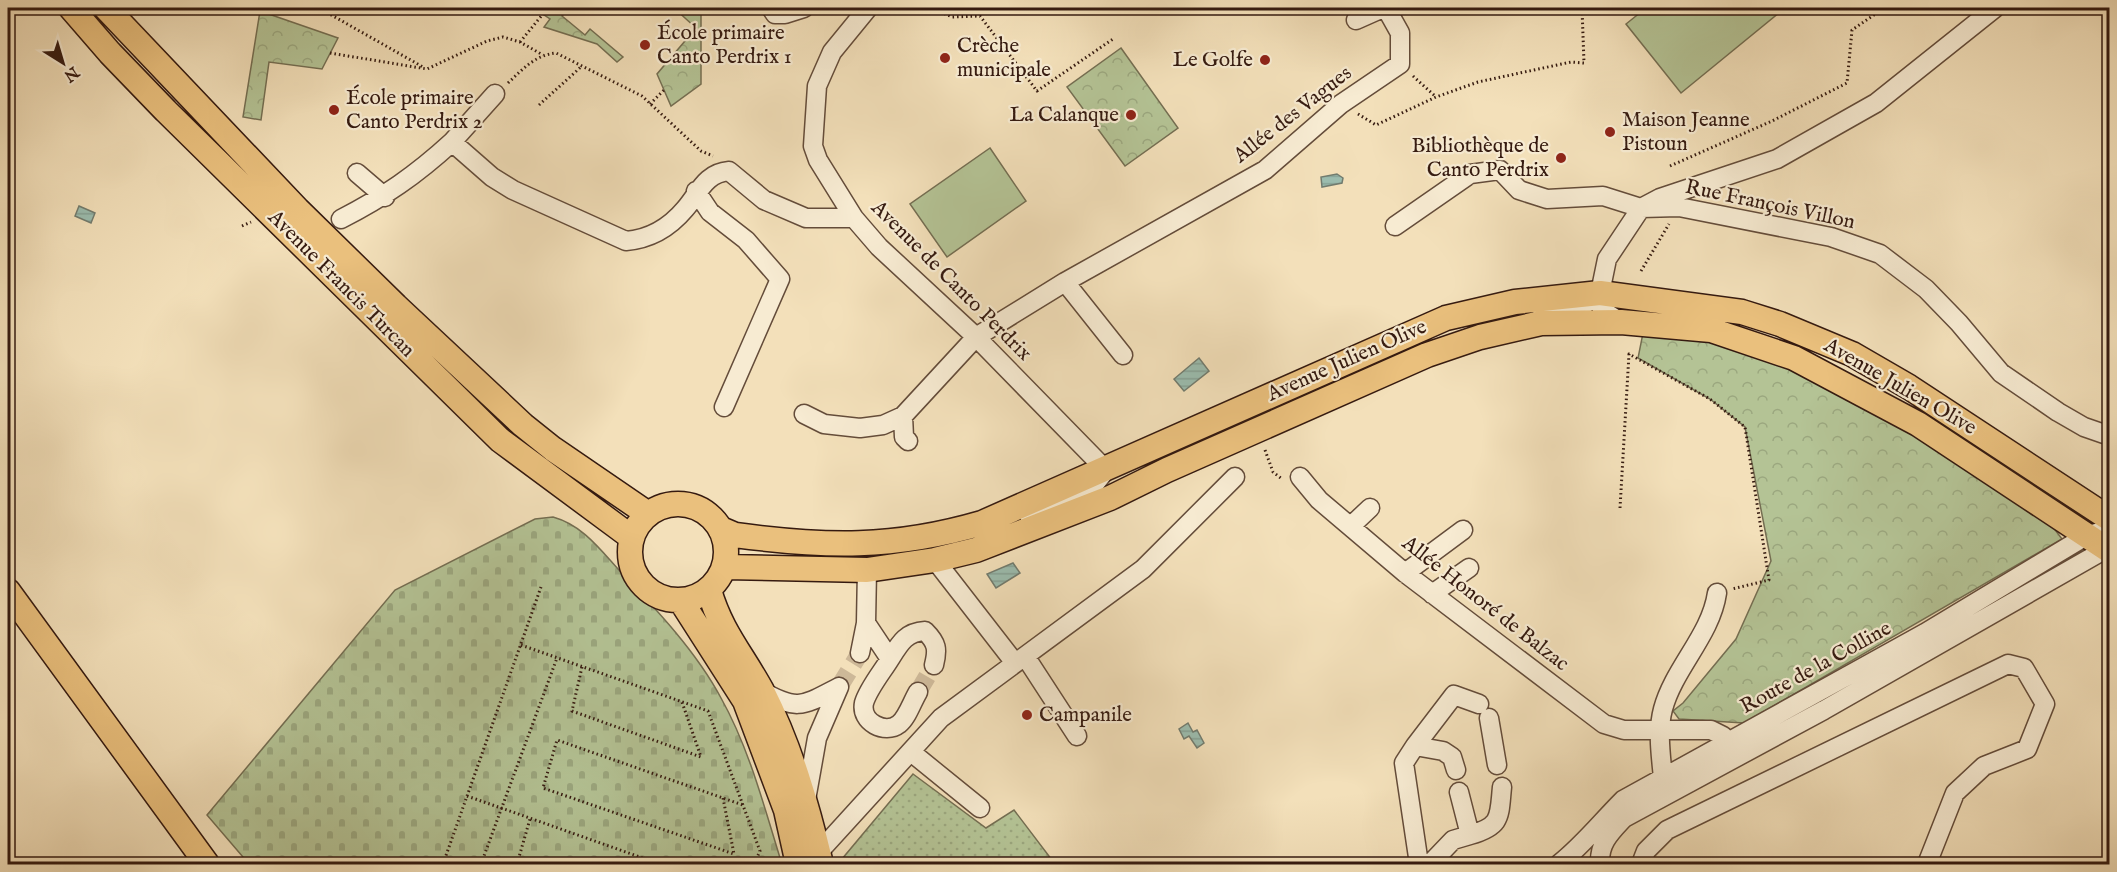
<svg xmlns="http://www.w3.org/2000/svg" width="2117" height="872" font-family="'IM FELL English',serif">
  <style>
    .grass { fill: url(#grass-dots); stroke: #746e52; stroke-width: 1.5 }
    .forest { fill: url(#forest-crowns); stroke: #746e52; stroke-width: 1.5 }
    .cemetery { fill: url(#cemetery-stones); stroke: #746e52; stroke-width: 1.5 }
    .garden { fill: #b4c395; stroke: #746e52; stroke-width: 1.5 }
    .water { fill: url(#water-rules); stroke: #727c6f; stroke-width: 1.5 }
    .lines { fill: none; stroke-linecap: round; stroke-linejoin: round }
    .minor-tunnel { stroke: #cdb898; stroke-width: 18; stroke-dasharray: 18 9; stroke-linecap: butt }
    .minor-casing { stroke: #644c3a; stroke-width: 21 }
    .major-casing { stroke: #351a10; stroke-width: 27 }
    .path { stroke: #351a10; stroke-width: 3; stroke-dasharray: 1.5 3; stroke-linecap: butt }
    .minor { stroke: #f7ebd2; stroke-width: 18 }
    .major { stroke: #eac07d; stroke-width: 24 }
    .poi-dot { fill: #8f2418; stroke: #f7ebd2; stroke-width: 2 }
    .labels { text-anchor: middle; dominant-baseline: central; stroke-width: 4.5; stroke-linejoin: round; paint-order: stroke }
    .poi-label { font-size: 21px; fill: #351a10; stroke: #f7ebd2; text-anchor: start }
    .street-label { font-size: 21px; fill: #351a10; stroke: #f7ebd2 }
  </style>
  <defs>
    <pattern id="grass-dots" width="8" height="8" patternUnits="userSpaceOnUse" patternTransform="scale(1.5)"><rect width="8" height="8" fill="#b4c395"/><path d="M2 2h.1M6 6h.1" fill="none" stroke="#9ba77f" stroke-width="1.8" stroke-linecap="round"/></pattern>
    <pattern id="forest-crowns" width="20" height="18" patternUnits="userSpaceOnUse" patternTransform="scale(1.5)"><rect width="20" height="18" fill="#b4c395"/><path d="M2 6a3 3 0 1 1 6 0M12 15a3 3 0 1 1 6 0" fill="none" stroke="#9ba77f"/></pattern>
    <pattern id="cemetery-stones" width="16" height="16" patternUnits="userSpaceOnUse" patternTransform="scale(1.5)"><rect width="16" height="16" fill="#b4c395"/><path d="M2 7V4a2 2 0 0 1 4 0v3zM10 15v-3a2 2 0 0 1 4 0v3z" fill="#9ba77f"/></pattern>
    <pattern id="water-rules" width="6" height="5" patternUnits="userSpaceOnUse" patternTransform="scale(1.5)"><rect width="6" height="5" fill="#9bbdaf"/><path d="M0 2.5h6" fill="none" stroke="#86a296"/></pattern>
  </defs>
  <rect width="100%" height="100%" fill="#f3e0ba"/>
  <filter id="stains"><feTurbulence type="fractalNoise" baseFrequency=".00333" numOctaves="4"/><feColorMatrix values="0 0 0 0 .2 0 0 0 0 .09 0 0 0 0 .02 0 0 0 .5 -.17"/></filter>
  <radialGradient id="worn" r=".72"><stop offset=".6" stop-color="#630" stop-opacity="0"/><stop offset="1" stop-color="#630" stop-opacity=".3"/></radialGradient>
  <path class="grass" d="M 913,774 L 986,828 L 1014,810 L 1055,864 L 844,864 L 842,859 Z"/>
  <path class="forest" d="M 541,8 L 569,8 L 562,16 L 585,35 L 590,29 L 623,57 L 617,62 L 597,44 L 544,27 L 550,19 L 538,11 Z
    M 674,8 L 701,8 L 701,84 L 671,106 L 657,74 L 696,28 Z
    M 260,11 L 338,38 L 322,69 L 269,62 L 261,120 L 243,117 Z
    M 1121,48 L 1178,128 L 1125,166 L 1067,87 Z
    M 1643,333 C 1665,334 1690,332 1711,338 C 1838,370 1944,449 2050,523 L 2062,539 L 1744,723 L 1679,719 L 1673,711 L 1683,703 L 1736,639 L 1771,561 L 1745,427 L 1710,399 L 1638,358 Z"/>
  <path class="cemetery" d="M 553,517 C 582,525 599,548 619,570 C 655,608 696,651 721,698 C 749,748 764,806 781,861 L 777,864 L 249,864 L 207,815 L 395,590 L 535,519 Z"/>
  <path class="garden" d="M 1646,8 L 1776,8 L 1780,12 L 1681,93 L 1626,24 Z
    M 990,148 L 1026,201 L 947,257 L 910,204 Z"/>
  <path class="water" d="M 1337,174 L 1343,178 L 1342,183 L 1322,187 L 1321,177 Z
    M 79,206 L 95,213 L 91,223 L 75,216 Z
    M 1199,358 L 1209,371 L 1184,391 L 1174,379 Z
    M 1013,563 L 1020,573 L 996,588 L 987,574 Z
    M 1188,723 L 1193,732 L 1197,730 L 1204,743 L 1197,748 L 1189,736 L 1184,739 L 1179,729 Z"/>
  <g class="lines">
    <path class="minor-tunnel" d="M 839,687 L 860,653
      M 918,692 L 934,665"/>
    <defs>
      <path id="minor" d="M 771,8 L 775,14 L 785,14 L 804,8
        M 868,8 L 832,52 L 817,86 L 813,146 L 818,160 L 854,218 L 879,247 L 976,337 L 1106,470 L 1094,485 L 1030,519
        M 1356,20 L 1383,8
        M 452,142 L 495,94
        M 357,173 L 385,197
        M 696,191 L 710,212 L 746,240 L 780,279 L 724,407
        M 341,219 C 384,197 416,175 452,142 L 492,177 L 513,190 L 626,241 C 650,239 669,228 685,209 C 699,193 705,173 729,171 L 764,200 L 806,218 L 854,218
        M 1395,226 L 1470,174 L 1500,170 L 1519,190 L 1547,199 L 1603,196 L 1641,208 L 1679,207 L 1831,237 L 1880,254 L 1926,289 L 1959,323 L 2001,373 L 2058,412 L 2084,427 L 2110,436
        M 1065,282 L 1123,355
        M 1542,315 L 1580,308 L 1599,293
        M 1621,322 L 1602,310 L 1600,293 L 1607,259 L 1641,208 L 1660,198 L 1777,159 L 1876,103 L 1995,8
        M 804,414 L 824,424 L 860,428 L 883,425 L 903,416 L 976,337 L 1065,282 L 1265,170 L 1341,104 L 1400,64 L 1400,33 L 1386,8
        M 903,416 L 904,437 L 908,441
        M 1300,477 L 1319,500 L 1405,573 L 1604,724 L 1624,730 L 1711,730 L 1723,736 L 1728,743 L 1722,752
        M 1351,526 L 1370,508
        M 935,560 L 1015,663
        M 1405,573 L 1463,530
        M 1432,594 L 1469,568
        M 866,623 L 890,659 C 882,672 868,689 864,703 C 860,722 885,735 899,724 C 907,718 912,702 918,692
        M 860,653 L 866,623 L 867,570
        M 1025,656 L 1077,736
        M 890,659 C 900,643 906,632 925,631 C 937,643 938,649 934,665
        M 762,691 C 798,712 804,705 839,687
        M 1489,718 L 1497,765
        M 1415,746 L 1454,695 L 1479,704
        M 911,752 L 980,808
        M 1663,778 C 1661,756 1657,731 1663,709 C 1674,668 1711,635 1717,593
        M 806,800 L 817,738 L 839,687
        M 1470,835 C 1502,826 1499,817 1502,787
        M 818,853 L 941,718 L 1143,569 L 1235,477
        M 1419,864 L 1404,763 L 1415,746 L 1443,751 L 1452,757 L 1456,770
        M 1430,864 L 1453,840 L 1470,835 L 1459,792
        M 1559,864 C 1583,845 1601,822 1623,800 L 1925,633 L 2086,536 L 2110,529
        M 1600,864 C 1599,843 1610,833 1624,818 L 1824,710 L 2106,549 L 2110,544
        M 1641,864 L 1646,851 L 1667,830 L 2008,664 L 2024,668 L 2045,704 L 2027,749 L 1984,766 L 1955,793 L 1927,864"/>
      <path id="major" d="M 71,8 L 110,53 L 166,111 L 500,440 L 631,537
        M 106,8 L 298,210 L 396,306 L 523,425 L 553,449 L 648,514
        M630 552a48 48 0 1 1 96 0a48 48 0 1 1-96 0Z
        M 721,529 L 735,535 C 825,547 893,549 982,523 L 1446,318 L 1515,302 L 1600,293 L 1742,312 L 1780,324 L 1852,354 L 1909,387 L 2110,519
        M 725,567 L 867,570 L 935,560 L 976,550 L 1110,498 L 1167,470 L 1427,355 L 1480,337 L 1541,323 L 1621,322 L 1711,330 L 1794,358 L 1918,424 L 2110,551
        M 709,590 C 721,632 742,654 762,691 C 790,746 807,805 821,864
        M 8,591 L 207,864
        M 681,601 L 745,701 L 786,810 L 798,864"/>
    </defs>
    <use href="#minor" class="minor-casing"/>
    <use href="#major" class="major-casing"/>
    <path class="path" d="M 319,8 L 423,67
      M 932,8 L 952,17 L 980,16 L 1037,91 L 1113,39
      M 520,42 L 543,14
      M 330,53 L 427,69 L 487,41 L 503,37 L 520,42 L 543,55
      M 1413,76 L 1436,97
      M 508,83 C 523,69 535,55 556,53 L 642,96 L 701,151 L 713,156
      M 650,104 L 664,90
      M 539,105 L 582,66
      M 1358,114 L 1376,125 L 1436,97 L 1478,82 L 1571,62 L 1584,63 L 1582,8
      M 1670,166 L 1772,121 L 1847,83 L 1852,30 L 1884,8
      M 242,226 L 251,222
      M 1641,271 L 1669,224
      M 1265,450 L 1273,472 L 1282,479
      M 1620,508 L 1629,354 L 1710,399 L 1745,427 L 1769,580 L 1732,589
      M 521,645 L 708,711 L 760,851 L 754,864
      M 582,667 L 572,711 L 701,757 L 682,702
      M 467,796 L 660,864
      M 723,798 L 734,854 L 543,788 L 557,740 L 743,805
      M 443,864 L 541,587
      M 481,864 L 557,658
      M 517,864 L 530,819"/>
    <use href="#minor" class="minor"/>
    <use href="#major" class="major"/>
  </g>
  <g class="poi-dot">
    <circle cx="645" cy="45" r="6"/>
    <circle cx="945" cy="58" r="6"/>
    <circle cx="1265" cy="60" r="6"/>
    <circle cx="334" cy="110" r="6"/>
    <circle cx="1131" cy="115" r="6"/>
    <circle cx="1610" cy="132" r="6"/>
    <circle cx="1561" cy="158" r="6"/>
    <circle cx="1027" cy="715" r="6"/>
  </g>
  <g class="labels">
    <g class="poi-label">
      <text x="657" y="33">École primaire<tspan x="657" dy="24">Canto Perdrix 1</tspan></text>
      <text x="957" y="46">Crèche<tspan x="957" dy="24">municipale</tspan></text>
      <text x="1253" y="60" text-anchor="end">Le Golfe</text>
      <text x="346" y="98">École primaire<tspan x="346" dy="24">Canto Perdrix 2</tspan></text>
      <text x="1119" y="115" text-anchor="end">La Calanque</text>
      <text x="1622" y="120">Maison Jeanne<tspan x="1622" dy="24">Pistoun</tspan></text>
      <text x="1549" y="146" text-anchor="end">Bibliothèque de<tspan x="1549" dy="24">Canto Perdrix</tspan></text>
      <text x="1039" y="715">Campanile</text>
    </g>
    <g class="street-label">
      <text transform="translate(1293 115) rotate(-38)">Allée des Vagues</text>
      <text transform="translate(1770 205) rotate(12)">Rue François Villon</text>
      <text transform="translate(951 281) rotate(45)">Avenue de Canto Perdrix</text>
      <text transform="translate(341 284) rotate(45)">Avenue Francis Turcan</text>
      <text transform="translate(1347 361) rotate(-24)">Avenue Julien Olive</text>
      <text transform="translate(1900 387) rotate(30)">Avenue Julien Olive</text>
      <text transform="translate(1485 604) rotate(38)">Allée Honoré de Balzac</text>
      <text transform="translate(1816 668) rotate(-29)">Route de la Colline</text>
    </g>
  </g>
  <rect width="2117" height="872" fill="none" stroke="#f3e0ba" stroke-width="30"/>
  <rect x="9" y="9" width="2099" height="854" fill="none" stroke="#351a10" stroke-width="3"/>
  <rect x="15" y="15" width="2087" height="842" fill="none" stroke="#351a10" stroke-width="1.5"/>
  <g transform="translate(63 63) rotate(143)" stroke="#f7ebd2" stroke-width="4.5" paint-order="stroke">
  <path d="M0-4.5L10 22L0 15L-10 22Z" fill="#351a10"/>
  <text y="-9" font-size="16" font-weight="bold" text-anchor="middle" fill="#351a10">N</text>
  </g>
  <rect width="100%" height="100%" filter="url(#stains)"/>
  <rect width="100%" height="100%" fill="url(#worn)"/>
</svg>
